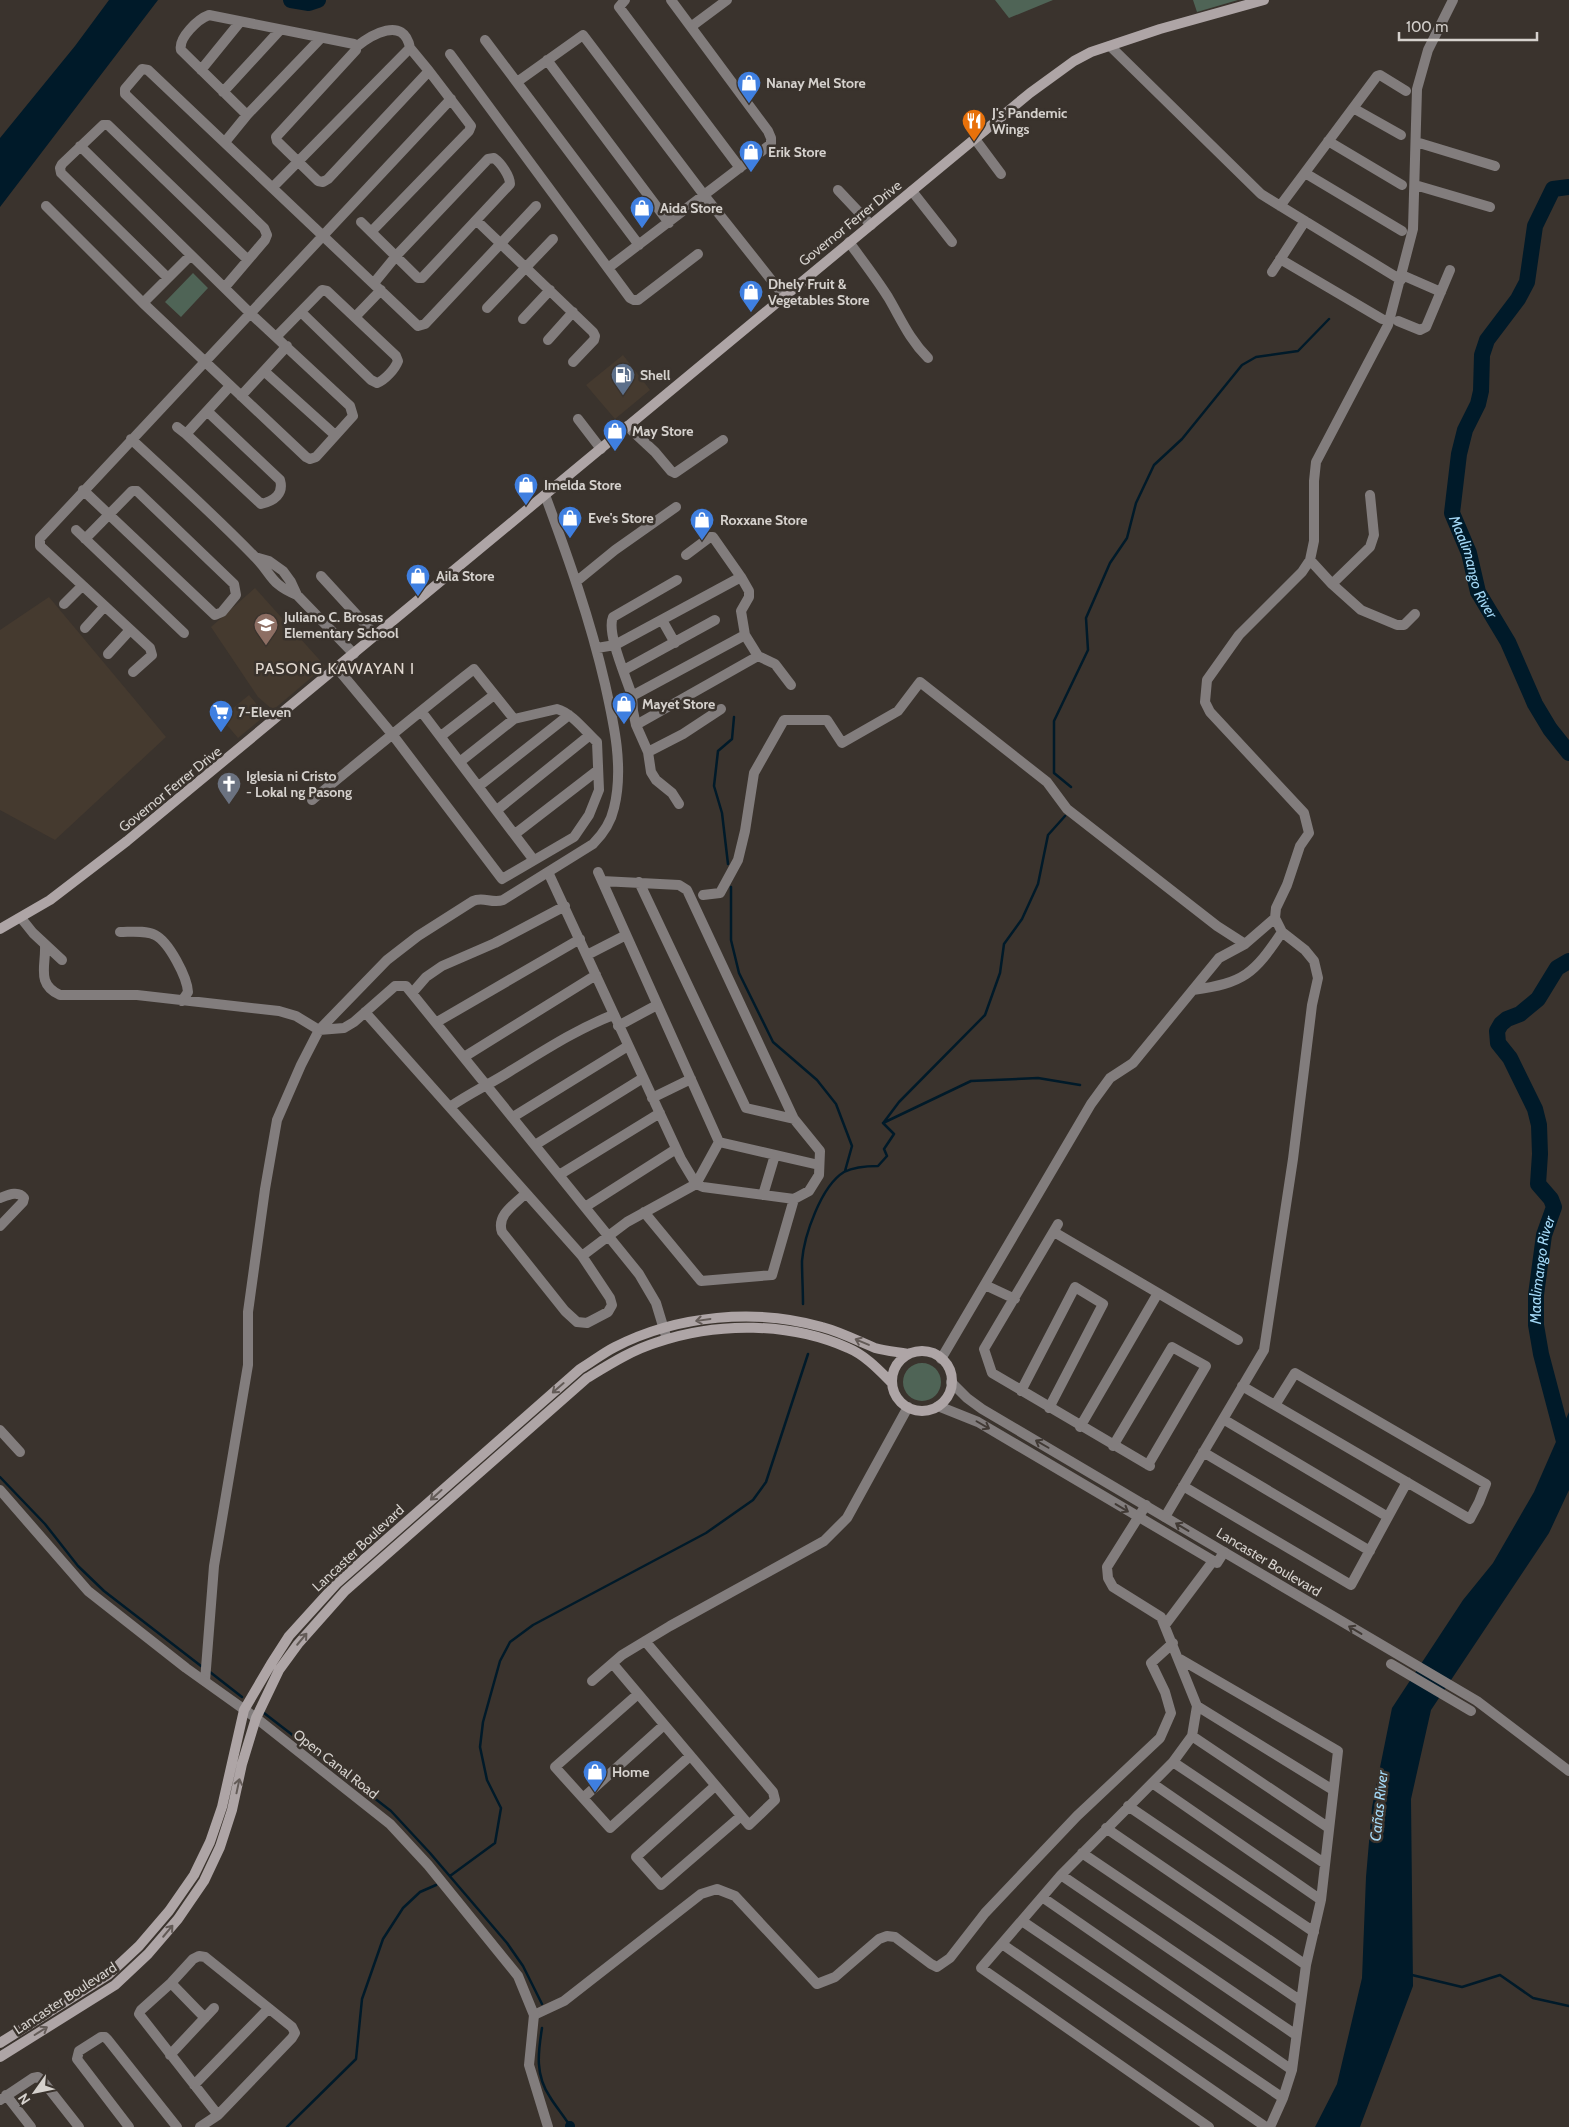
<svg xmlns="http://www.w3.org/2000/svg" width="1569" height="2127" font-family="Cabin,sans-serif">
  <style>
    .built { fill: #453a2f }
    .green { fill: #4f6456 }
    .water { fill: #001a29 }
    .lines { fill: none; stroke-linecap: round; stroke-linejoin: round }
    .stream { stroke: #001a29; stroke-width: 2.5 }
    .canal { stroke: #001a29; stroke-width: 10 }
    .river { stroke: #001a29; stroke-width: 16 }
    .minor { stroke: #827d7d; stroke-width: 10 }
    .tertiary { stroke: #827d7d; stroke-width: 10 }
    .secondary { stroke: #aea5a6; stroke-width: 10 }
    .oneway { stroke: #635b57 }
    .oneway2 { stroke: #413a35 }
    .labels { text-anchor: middle; dominant-baseline: central; stroke-width: 5; stroke-linejoin: round; paint-order: stroke }
    .poi-label { font-size: 14px; font-weight: bold; fill: #d5d1cd; stroke: #3a332d; text-anchor: start }
    .street-label { font-size: 14px; fill: #d5d1cd; stroke: #3a332d }
    .water-label { font-size: 15px; font-style: italic; fill: #a3d8f6; stroke: #3a332d }
    .quarter-label { font-size: 16px; letter-spacing: 1px; fill: #e1d8d0; stroke: #3a332d }
  </style>
  <rect width="100%" height="100%" fill="#3a332d"/>
  <path class="built" d="M 623,355 L 650,390 L 615,419 L 586,385 Z
    M 255,588 L 325,666 L 273,710 L 258,697 L 211,627 Z
    M 49,597 L 166,737 L 55,840 L 0,810 L 0,630 Z
    M 249,695 L 266,715 L 238,738 L 221,718 Z"/>
  <path class="green" d="M 995,0 L 1053,0 L 1009,18 Z
    M 1193,0 L 1238,0 L 1197,12 Z
    M 193,273 L 208,288 L 181,317 L 165,302 Z
    M903 1382a19 19 0 1 1 38 0a19 19 0 1 1-38 0Z"/>
  <path class="water" d="M 109,0 L 158,0 L 0,207 L 0,138 L 75,46 Z
    M 1569,1412 L 1569,1490 L 1549,1533 L 1431,1710 L 1411,1799 L 1413,1986 L 1360,2127 L 1315,2127 L 1337,2084 L 1362,1978 L 1366,1877 L 1372,1807 L 1392,1708 L 1463,1600 L 1493,1563 L 1534,1492 Z"/>
  <g class="lines">
    <path class="stream" d="M 1071,787 L 1054,773 L 1054,721 L 1088,650 L 1086,618 L 1110,563 L 1127,538 L 1136,503 L 1154,465 L 1182,439 L 1242,365 L 1256,357 L 1298,351 L 1329,319
      M 728,864 L 722,813 L 714,786 L 718,751 L 732,739 L 734,717
      M 731,887 L 731,940 L 739,973 L 773,1042 L 817,1080 L 836,1104 L 852,1146 L 845,1171
      M 884,1122 L 899,1102 L 985,1015 L 1000,973 L 1004,944 L 1022,919 L 1038,884 L 1048,835 L 1065,816
      M 803,1304 C 803,1290 802,1275 802,1261 C 804,1236 821,1186 844,1172 C 854,1167 867,1166 878,1166 L 887,1156 L 884,1149 L 894,1134 L 883,1123 L 971,1081 L 1038,1078 L 1080,1085
      M 0,1477 L 45,1524 L 78,1566 L 104,1591 L 201,1666
      M 210,1672 L 242,1697
      M 264,1713 L 391,1811 L 430,1853 L 507,1943 L 523,1966 L 542,2004
      M 450,1876 L 495,1843 L 501,1808 L 487,1780 L 480,1747 L 483,1722 L 500,1661 L 510,1642 L 533,1625 L 706,1533 L 753,1500 L 766,1482 L 808,1354
      M 1412,1975 L 1462,1987 L 1500,1975 L 1533,1998 L 1569,2006
      M 542,2028 C 538,2053 535,2075 550,2097 C 556,2107 564,2116 570,2126
      M 287,2127 L 356,2059 L 362,1999 L 383,1939 L 403,1908 L 420,1892 L 436,1885"/>
    <path class="canal" d="M 570,2126 L 570,2127"/>
    <g class="river">
      <path d="M 291,0 L 309,3 L 318,0"/>
      <path id="s1" d="M 1569,187 L 1553,189 L 1535,226 L 1527,282 L 1518,299 L 1487,340 L 1482,355 L 1481,391 L 1478,404 L 1465,430 L 1459,454 L 1452,513 L 1469,553 L 1478,592 L 1508,642 L 1535,704 L 1550,729 L 1569,753"/>
      <path id="s2" d="M 1565,1445 L 1541,1354 L 1536,1325 L 1536,1295 L 1544,1235 L 1554,1207 L 1551,1199 L 1538,1184 L 1540,1154 L 1539,1125 L 1535,1109 L 1510,1058 L 1498,1043 L 1497,1031 L 1501,1024 L 1507,1019 L 1520,1014 L 1538,999 L 1557,968 L 1569,961"/>
    </g>
    <path class="minor" d="M 625,0 L 619,7 L 740,168
      M 692,26 L 727,0
      M 485,40 L 639,245
      M 1110,46 L 1261,194 L 1401,280
      M 356,47 C 371,35 404,15 410,48
      M 450,54 L 630,298 L 634,300 L 638,300 L 698,254
      M 547,60 L 669,223
      M 201,70 L 240,22
      M 517,82 L 583,35 L 704,195 L 784,296
      M 223,92 L 280,30
      M 1353,108 L 1401,135
      M 247,115 L 321,38
      M 975,139 L 1001,174
      M 1328,141 L 1402,185
      M 225,142 L 247,115 L 181,50 C 178,38 198,19 209,15 L 354,44 L 356,50 L 276,137 L 277,141 L 318,181 L 323,182 L 328,179 L 429,71
      M 1416,142 L 1495,166
      M 1305,173 L 1402,231
      M 1415,185 L 1490,207
      M 273,187 L 410,48 L 429,71 L 471,126 L 469,131 L 371,232
      M 838,190 L 871,225
      M 912,191 L 952,242
      M 46,206 L 143,303 L 306,457 L 310,459 L 316,457 L 353,416 L 350,406 L 250,313 L 80,146
      M 1280,206 L 1377,76 L 1380,75 L 1406,91
      M 477,221 L 593,332 L 595,336 L 594,340 L 573,362
      M 361,222 L 418,278 L 422,278 L 510,184 C 510,176 501,163 494,158 L 488,159 L 396,256 L 374,283
      M 849,242 C 862,260 876,278 888,297 C 901,319 909,339 928,358
      M 1280,259 L 1382,319
      M 608,268 L 771,144 L 771,138 L 768,131 L 671,0
      M 1272,272 L 1305,221
      M 1402,275 L 1441,292
      M 168,278 L 61,173 L 60,168 L 62,164 L 103,125 L 108,125 L 248,260
      M 225,287 L 265,240 L 267,235 L 264,228 L 125,94 L 125,89 L 142,69 L 148,70 L 418,326 L 425,324 L 536,206
      M 143,303 L 190,256
      M 487,308 L 553,239
      M 355,317 L 381,290
      M 523,319 L 550,290
      M 1398,321 L 1420,330 L 1426,327 L 1450,270
      M 276,337 L 322,290 L 327,291 L 396,356 L 398,361 C 395,369 385,380 377,383 L 371,380 L 301,312
      M 548,340 L 573,312
      M 264,371 L 335,435
      M 241,396 L 287,346
      M 207,411 L 280,480 C 284,494 274,501 261,504 L 186,434 L 230,386
      M 578,419 L 601,449
      M 627,426 L 655,452 L 671,471 L 675,473 L 723,440
      M 177,427 L 186,434
      M 131,439 C 172,477 214,515 253,555 C 272,573 269,584 297,595
      M 83,490 L 215,615 L 222,612 L 236,595 L 234,584 L 137,491 L 132,491 L 85,539
      M 76,530 L 184,633
      M 686,555 L 710,537 L 713,537 L 741,577
      M 255,557 L 269,561 L 283,571 L 291,582 L 297,595 L 354,654
      M 1310,560 L 1332,584 L 1361,610 L 1397,625 L 1404,625 L 1415,614
      M 321,576 L 376,636
      M 677,580 L 613,617 C 606,633 627,679 632,696 L 745,635
      M 577,581 L 615,550 L 676,507
      M 1332,584 L 1370,547 L 1374,535 L 1370,495
      M 64,604 L 82,586
      M 662,620 L 675,643
      M 85,628 L 104,607
      M 597,648 L 615,645 L 741,577 L 749,591 L 749,597 L 741,611 L 745,635 L 758,656 L 775,664 L 791,685
      M 108,654 L 130,630
      M 624,670 L 715,620
      M 133,672 L 152,655 L 150,648 L 40,546 L 40,538 L 451,99
      M 632,696 L 633,711 L 636,725
      M 421,711 L 533,859
      M 441,736 L 494,695
      M 648,752 L 683,734 L 721,709
      M 461,761 L 514,719
      M 479,786 L 569,715
      M 312,800 C 366,756 419,712 474,669 L 514,719 L 557,709 C 572,713 586,732 597,742 L 599,790 L 589,815 L 574,837 L 502,879 L 392,734 L 337,668
      M 679,804 L 672,793 L 656,780 L 651,772 L 648,752 L 636,725 L 758,656
      M 497,810 L 590,735
      M 515,834 L 598,770
      M 548,872 L 681,1159 L 696,1184 L 703,1187 L 794,1199 L 809,1191 L 819,1175 L 820,1151 L 794,1119 L 687,890 L 679,885 L 602,881
      M 598,872 L 719,1142 L 819,1165
      M 639,882 L 746,1108 L 794,1119
      M 703,895 L 720,893 L 738,860 L 745,831 L 754,773 L 784,720 L 827,720 L 842,743 L 898,711 L 920,682 L 1047,782 L 1067,809 L 1217,926 L 1245,944
      M 21,918 L 33,933 L 62,960
      M 120,932 C 131,932 145,930 155,935 C 169,942 187,977 188,992 L 182,1001
      M 45,946 C 46,966 36,984 60,995 L 137,995 L 279,1011 L 296,1016 L 319,1030 L 344,1028 L 354,1022 L 395,986 L 406,986 L 639,1274 L 656,1303 L 666,1336
      M 587,955 L 626,935
      M 1193,990 C 1244,983 1254,974 1282,932
      M 413,992 L 426,977 L 442,966 L 495,943 L 565,906
      M 365,1012 L 582,1256 L 610,1298 L 612,1305 L 608,1312 L 587,1323 L 577,1322 L 565,1311 L 502,1232 C 496,1215 515,1204 526,1193
      M 437,1022 L 580,939
      M 618,1026 L 657,1005
      M 464,1057 L 596,975
      M 652,1098 L 691,1079
      M 450,1107 C 470,1093 492,1083 512,1070 C 545,1050 577,1029 613,1015
      M 513,1117 L 628,1046
      M 535,1145 L 643,1078
      M 559,1175 L 660,1113
      M 763,1195 L 775,1155
      M 0,1198 C 8,1195 18,1190 24,1198 L 23,1202 L 0,1226
      M 585,1207 L 676,1149
      M 644,1212 L 701,1281 L 772,1275 L 794,1199
      M 1058,1224 L 984,1349 L 992,1373 L 1150,1466
      M 1054,1232 L 1238,1340
      M 582,1256 L 627,1222 L 696,1184 L 719,1142
      M 985,1285 L 1015,1299
      M 941,1359 L 1091,1104 L 1110,1078 L 1133,1063 L 1219,958 L 1245,944 L 1275,918
      M 1242,1386 L 1470,1519 L 1479,1502 L 1486,1484 L 1295,1373 L 1275,1405
      M 1021,1391 L 1075,1287 L 1103,1304 L 1049,1408
      M 1223,1419 L 1388,1517
      M 1080,1427 L 1158,1293
      M 0,1430 L 20,1452
      M 1113,1446 L 1172,1347 L 1206,1366 L 1148,1465
      M 1203,1452 L 1370,1551
      M 1183,1486 L 1351,1585 L 1407,1482
      M 1146,1505 L 1107,1567 L 1108,1578 L 1113,1587 L 1161,1617 L 1197,1706 L 1192,1736 L 1173,1762 L 1061,1875 L 981,1968 L 1209,2127
      M 1165,1517 L 1264,1350 L 1293,1159 L 1312,1005 L 1318,978 L 1314,961 L 1305,950 L 1282,932 L 1275,918 L 1276,908 L 1287,885 L 1300,846 L 1309,833 L 1304,813 L 1210,712 L 1205,702 L 1207,680 L 1239,635 L 1302,572 L 1310,560 L 1314,541 L 1314,481 L 1316,462 L 1388,325 L 1413,229 L 1417,89 L 1428,50 L 1453,0
      M 1224,1552 L 1477,1701 L 1569,1771
      M 1165,1625 L 1213,1561
      M 1180,1659 L 1338,1751 L 1321,1900 L 1306,1965 L 1292,2070 L 1283,2098 L 1270,2127
      M 613,1664 L 749,1825 L 775,1800 L 773,1792 L 645,1641
      M 205,1681 L 214,1566 L 248,1365 L 248,1312 L 265,1189 L 277,1120 L 301,1065 L 319,1030 L 387,960 L 418,936 L 473,901 C 483,896 492,904 503,900 L 593,844 C 603,834 611,822 614,808 C 624,768 614,724 605,684 C 590,619 568,557 545,495
      M 592,1681 L 622,1655 L 670,1626 L 824,1541 L 847,1518 L 908,1407
      M 638,1694 L 555,1767 L 610,1828 L 690,1756
      M 1197,1706 L 1333,1790
      M 1192,1736 L 1329,1828
      M 1173,1762 L 1324,1863
      M 1152,1783 L 1321,1900
      M 715,1786 L 636,1857 L 661,1885 L 741,1816
      M 583,1798 L 664,1725
      M 1128,1806 L 1314,1932
      M 1106,1828 L 1306,1965
      M 1082,1853 L 1301,2001
      M 1061,1875 L 1296,2035
      M 1042,1897 L 1292,2070
      M 1022,1921 L 1283,2098
      M 1002,1944 L 1266,2127
      M 171,1983 L 205,2018
      M 534,2015 L 564,2001 L 701,1894 L 717,1889 L 735,1896 L 817,1984 L 835,1977 L 879,1939 L 887,1936 L 895,1937 L 931,1964 L 937,1967 L 950,1958 L 985,1913 L 1077,1816 L 1160,1738 L 1171,1713 L 1165,1692 L 1151,1663 L 1173,1643
      M 170,2055 L 214,2008
      M 194,2085 L 268,2009
      M 6,2095 L 31,2127
      M 0,2100 L 33,2078 L 38,2077 L 42,2080 L 79,2127
      M 129,2127 L 77,2059 L 79,2051 L 101,2037 L 105,2037 L 108,2040 L 177,2127
      M 200,2127 L 218,2115 L 292,2038 L 295,2033 L 292,2027 L 205,1957 L 199,1956 L 193,1959 L 171,1983 L 141,2010 L 139,2014 L 218,2115"/>
    <path class="tertiary" d="M 938,1406 L 978,1422 L 1217,1563 L 1224,1552 L 982,1409 L 967,1398 L 951,1382
      M 0,1490 L 88,1591 L 186,1668 L 256,1718 L 390,1824 L 428,1865 L 518,1976 L 534,2015 L 529,2065 L 548,2127
      M 1391,1664 L 1471,1711"/>
    <path class="secondary" d="M 0,929 L 50,900 L 127,841 L 1030,93 L 1074,61 L 1091,52 L 1160,29 L 1264,0
      M892 1381a30 30 0 1 1 60 0a30 30 0 1 1-60 0Z
      M 0,2043 L 108,1975 L 139,1946 L 169,1911 L 194,1875 L 210,1842 L 222,1807 L 244,1710 L 271,1664 L 289,1636 L 337,1583 L 580,1369 C 592,1362 603,1353 615,1347 C 677,1315 756,1308 822,1327 C 841,1332 858,1341 875,1348 C 886,1351 898,1352 909,1354
      M 0,2057 L 115,1985 L 148,1954 L 178,1919 L 204,1881 L 220,1847 L 232,1810 L 242,1764 L 256,1718 L 279,1670 L 298,1644 L 345,1591 L 587,1378 C 610,1364 632,1350 658,1342 C 717,1322 790,1322 848,1348 C 865,1355 879,1370 892,1383"/>
  </g>
  <defs><path id="oneway-shaft" d="M-6 0H5M1.5-3L5.5 0L1.5 3" fill="none" stroke-width="1.6" stroke-linecap="round" stroke-linejoin="round" transform="scale(1.25)"/></defs>
  <g class="oneway">
    <use href="#oneway-shaft" transform="translate(703 1320) rotate(172)"/>
    <use href="#oneway-shaft" transform="translate(862 1342) rotate(-157)"/>
    <use href="#oneway-shaft" transform="translate(558 1388) rotate(139)"/>
    <use href="#oneway-shaft" transform="translate(436 1495) rotate(138)"/>
    <use href="#oneway-shaft" transform="translate(302 1639) rotate(-50)"/>
    <use href="#oneway-shaft" transform="translate(238 1786) rotate(-78)"/>
    <use href="#oneway-shaft" transform="translate(168 1931) rotate(-50)"/>
    <use href="#oneway-shaft" transform="translate(41 2031) rotate(-32)"/>
  </g>
  <g class="oneway2">
    <use href="#oneway-shaft" transform="translate(983 1425) rotate(30)"/>
    <use href="#oneway-shaft" transform="translate(1042 1444) rotate(-150)"/>
    <use href="#oneway-shaft" transform="translate(1122 1508) rotate(31)"/>
    <use href="#oneway-shaft" transform="translate(1182 1527) rotate(-149)"/>
    <use href="#oneway-shaft" transform="translate(1355 1630) rotate(-149)"/>
  </g>
  <defs>
    <symbol id="shop-pin" viewBox="-11 -11 22 30"><path d="M0 17L-7.5 6A9.5 9.5 0 1 1 7.5 6Z" fill="#3f7fe0" stroke="#3a332d"/><path d="M-5-2.5h2.3a2.7 3.5 0 0 1 5.4 0H5L5.5 6h-11ZM-1.5-2.5h3a1.5 2.3 0 0 0-3 0Z" fill="#fff"/></symbol>
    <symbol id="restaurant-pin" viewBox="-11 -11 22 30"><path d="M0 17L-7.5 6A9.5 9.5 0 1 1 7.5 6Z" fill="#e8710a" stroke="#3a332d"/><path d="M-5-6h1v4h1v-4h1v4h1v-4h1v5L-1.5 .5V6h-2V.5L-5-1ZM5-6V6H3V1.5H1.5Q1.5-4 5-6Z" fill="#fff"/></symbol>
    <symbol id="fuel-pin" viewBox="-11 -11 22 30"><path d="M0 17L-7.5 6A9.5 9.5 0 1 1 7.5 6Z" fill="#5c6f8a" stroke="#3a332d"/><path d="M-5.5-6h7V0h2V4h1.3V-2.5L3-4.5l.8-.8L6-3V5H2.5V1h-1V6h-7ZM-4.2-4.7v3.2H.2V-4.7Z" fill="#fff"/></symbol>
    <symbol id="school-pin" viewBox="-11 -11 22 30"><path d="M0 17L-7.5 6A9.5 9.5 0 1 1 7.5 6Z" fill="#8d6e63" stroke="#3a332d"/><path d="M0-5L7-2L0 1L-7-2ZM-4 1L0 2.5L4 1V4Q0 6-4 4Z" fill="#fff"/></symbol>
    <symbol id="supermarket-pin" viewBox="-11 -11 22 30"><path d="M0 17L-7.5 6A9.5 9.5 0 1 1 7.5 6Z" fill="#3f7fe0" stroke="#3a332d"/><path d="M-6-5.5h2.5l.6 2H6L4.5 2H-2.5L-4.4-4H-6ZM-1.5 3.2a1.3 1.3 0 1 0 .1 0ZM3 3.2a1.3 1.3 0 1 0 .1 0Z" fill="#fff"/></symbol>
    <symbol id="church-pin" viewBox="-11 -11 22 30"><path d="M0 17L-7.5 6A9.5 9.5 0 1 1 7.5 6Z" fill="#6b7280" stroke="#3a332d"/><path d="M-1.2-6h2.4v3.5h3.3v2.4h-3.3V6h-2.4V-.1h-3.3v-2.4h3.3Z" fill="#fff"/></symbol>
  </defs>
  <g fill-rule="evenodd">
    <use href="#shop-pin" x="735" y="69" width="28" height="38"/>
    <use href="#restaurant-pin" x="960" y="107" width="28" height="38"/>
    <use href="#shop-pin" x="737" y="138" width="28" height="38"/>
    <use href="#shop-pin" x="628" y="194" width="28" height="38"/>
    <use href="#shop-pin" x="737" y="278" width="28" height="38"/>
    <use href="#fuel-pin" x="609" y="361" width="28" height="38"/>
    <use href="#shop-pin" x="601" y="417" width="28" height="38"/>
    <use href="#shop-pin" x="512" y="471" width="28" height="38"/>
    <use href="#shop-pin" x="556" y="504" width="28" height="38"/>
    <use href="#shop-pin" x="688" y="506" width="28" height="38"/>
    <use href="#shop-pin" x="404" y="562" width="28" height="38"/>
    <use href="#school-pin" x="252" y="611" width="28" height="38"/>
    <use href="#shop-pin" x="610" y="690" width="28" height="38"/>
    <use href="#supermarket-pin" x="207" y="698" width="28" height="38"/>
    <use href="#church-pin" x="215" y="770" width="28" height="38"/>
    <use href="#shop-pin" x="581" y="1758" width="28" height="38"/>
  </g>
  <g class="labels">
    <g class="poi-label">
      <text x="766" y="83">Nanay Mel Store</text>
      <text x="992" y="113">J's Pandemic<tspan x="992" dy="16">Wings</tspan></text>
      <text x="768" y="152">Erik Store</text>
      <text x="660" y="208">Aida Store</text>
      <text x="768" y="284">Dhely Fruit &amp;<tspan x="768" dy="16">Vegetables Store</tspan></text>
      <text x="640" y="375">Shell</text>
      <text x="632" y="431">May Store</text>
      <text x="544" y="485">Imelda Store</text>
      <text x="588" y="518">Eve's Store</text>
      <text x="720" y="520">Roxxane Store</text>
      <text x="436" y="576">Aila Store</text>
      <text x="284" y="617">Juliano C. Brosas<tspan x="284" dy="16">Elementary School</tspan></text>
      <text x="642" y="704">Mayet Store</text>
      <text x="238" y="712">7-Eleven</text>
      <text x="246" y="776">Iglesia ni Cristo<tspan x="246" dy="16">- Lokal ng Pasong</tspan></text>
      <text x="612" y="1772">Home</text>
    </g>
    <g class="street-label">
      <text transform="translate(850 223) rotate(-39)">Governor Ferrer Drive</text>
      <text transform="translate(170 789) rotate(-39)">Governor Ferrer Drive</text>
      <text transform="translate(358 1548) rotate(-43)">Lancaster Boulevard</text>
      <text transform="translate(1269 1562) rotate(31)">Lancaster Boulevard</text>
      <text transform="translate(336 1764) rotate(38)">Open Canal Road</text>
      <text transform="translate(65 1998) rotate(-33)">Lancaster Boulevard</text>
    </g>
    <g class="water-label">
      <text stroke="none"><textPath href="#s1" startOffset="421">Maalimango River</textPath></text>
      <text stroke="none"><textPath href="#s2" startOffset="179">Maalimango River</textPath></text>
      <text transform="translate(1379 1806) rotate(-84)">Cañas River</text>
    </g>
    <g class="quarter-label">
      <text x="335" y="668">PASONG KAWAYAN I</text>
    </g>
  </g>
  <g transform="translate(35 2092) rotate(237)" stroke="#3a332d" stroke-width="4" paint-order="stroke">
  <path d="M0-4L9 19L0 12L-9 19Z" fill="#d5d1cd"/>
  <text y="-8" font-size="14" font-weight="bold" text-anchor="middle" fill="#d5d1cd">N</text>
  </g>
  <path d="M1399 32v8h138v-8" fill="none" stroke="#d5d1cd" stroke-width="2.5"/>
  <text x="1406" y="32" font-size="15" fill="#d5d1cd" stroke="#3a332d" stroke-width="4" paint-order="stroke">100 m</text>
</svg>
